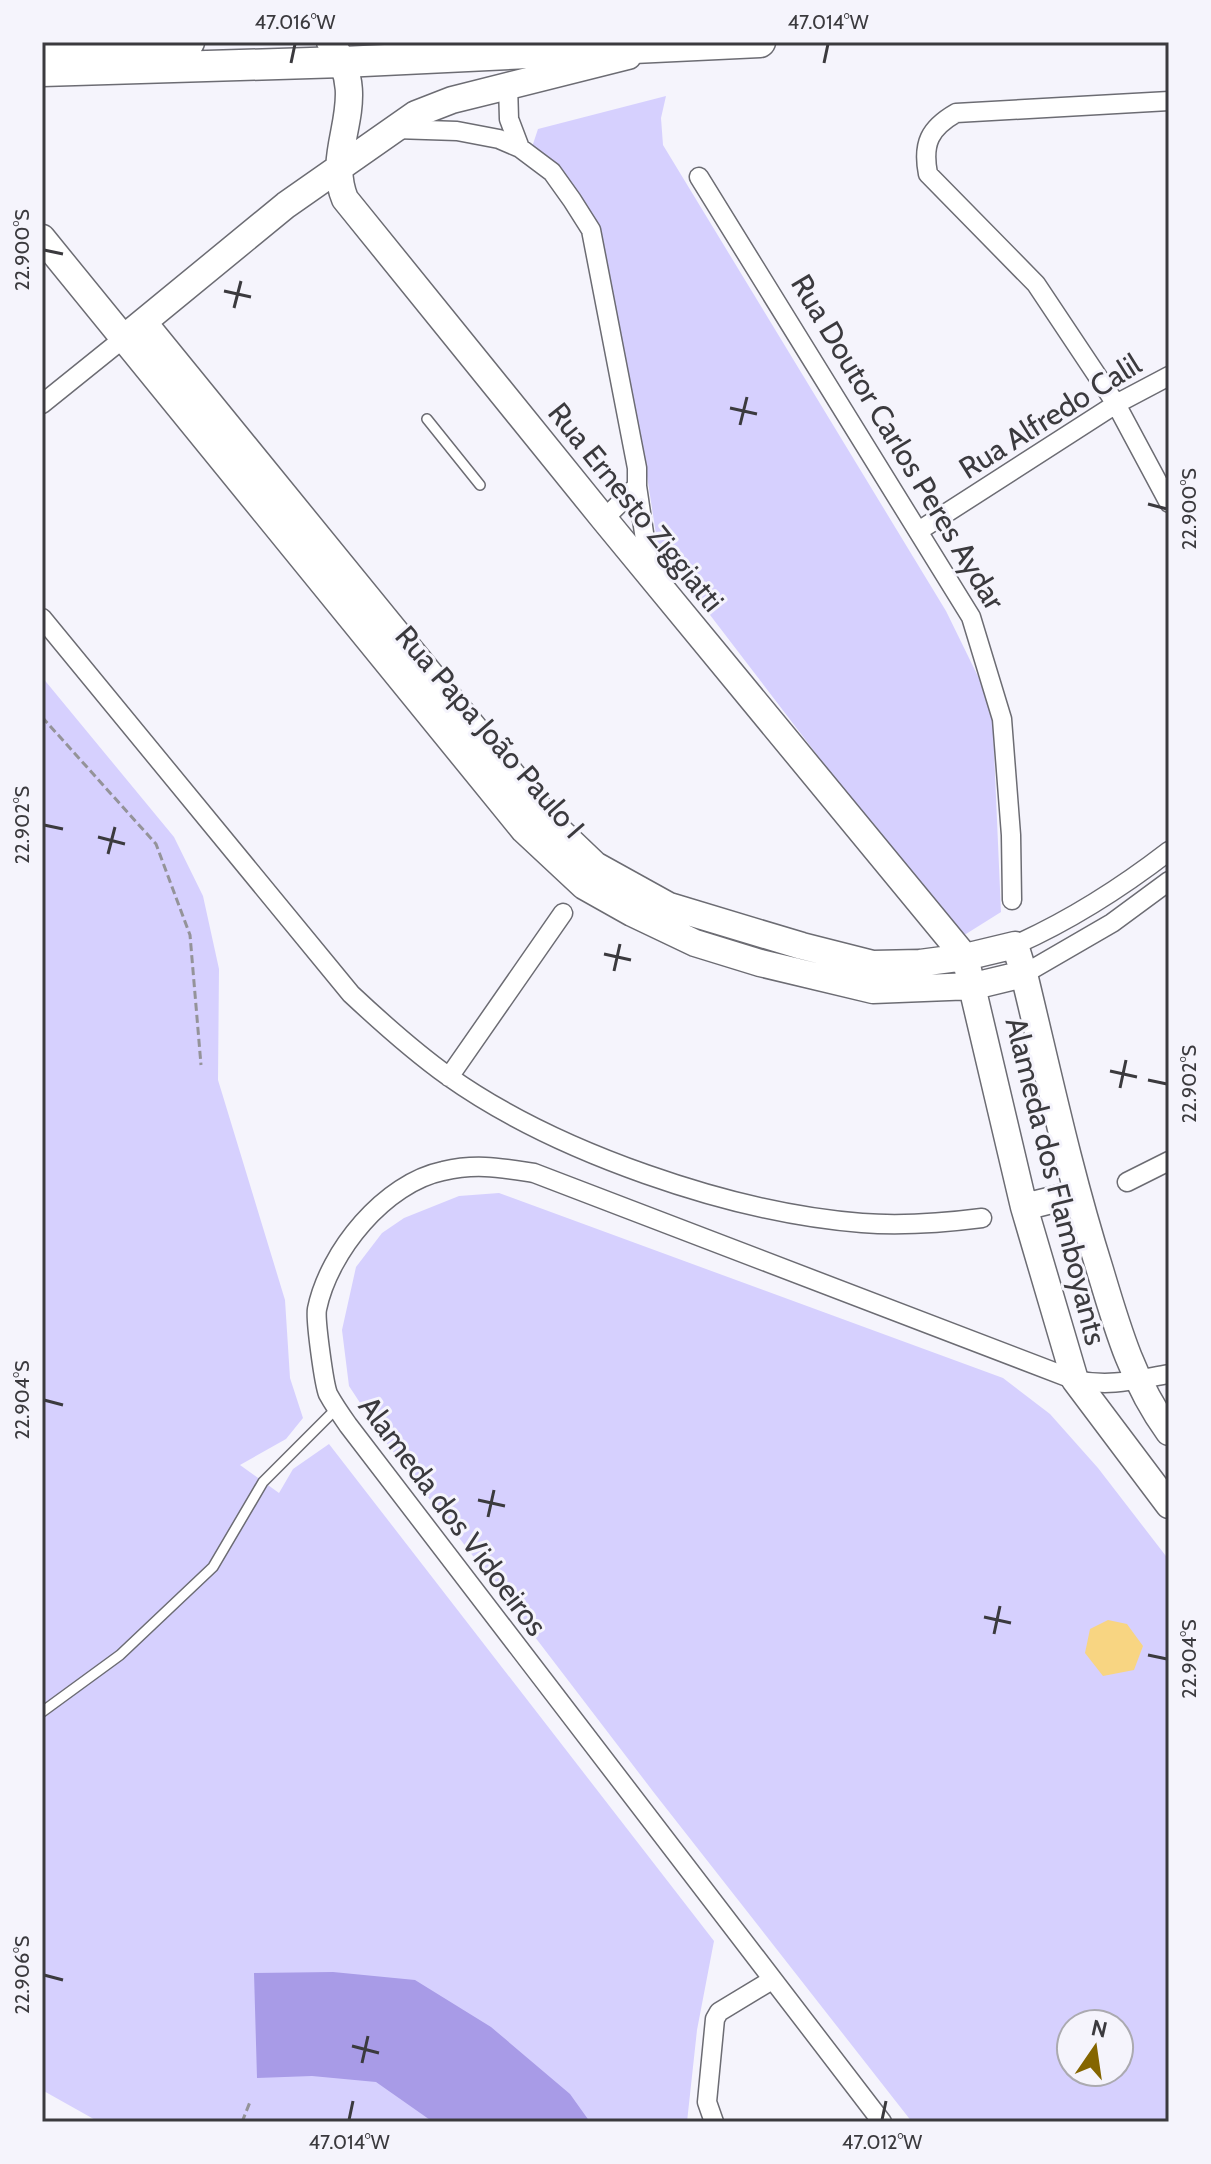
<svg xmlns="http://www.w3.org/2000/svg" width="1211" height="2164" font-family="Cabin,sans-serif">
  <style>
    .green { fill: #d6d0fe; fill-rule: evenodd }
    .water { fill: #a89be7 }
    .building { fill: #f8d582 }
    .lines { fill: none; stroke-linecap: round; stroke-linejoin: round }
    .lane-casing { stroke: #6c6c73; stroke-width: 12 }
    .street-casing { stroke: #6c6c73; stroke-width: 21 }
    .secondary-casing { stroke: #6c6c73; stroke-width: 29 }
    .primary-casing { stroke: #6c6c73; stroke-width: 33 }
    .path { stroke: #949399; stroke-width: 3; stroke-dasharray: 8 4; stroke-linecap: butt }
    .lane { stroke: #fff; stroke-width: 9 }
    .street { stroke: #fff; stroke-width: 18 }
    .secondary { stroke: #fff; stroke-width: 26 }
    .primary { stroke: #fff; stroke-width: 30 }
    .ticks { fill: none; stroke: #3b3a3e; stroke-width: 3 }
    .labels { text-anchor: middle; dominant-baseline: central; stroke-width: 6; stroke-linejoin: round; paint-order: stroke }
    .street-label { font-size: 30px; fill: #3b3a3e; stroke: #f5f4fc }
    .neatline { fill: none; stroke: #3b3a3e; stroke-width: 3 }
    .ticks-label { font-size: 20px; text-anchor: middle; fill: #3b3a3e }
  </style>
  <rect width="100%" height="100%" fill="#f5f4fc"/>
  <path class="green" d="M 666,96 L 661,118 L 663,145 L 946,611 L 992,705 L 1001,912 L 958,939 L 658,547 L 647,476 L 597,230 L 532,147 L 538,129 Z
    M 42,677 L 174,837 L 203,896 L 219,969 L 218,1080 L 285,1300 L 290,1378 L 303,1418 L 286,1439 L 240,1465 L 279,1493 L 293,1469 L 329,1444 L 714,1941 L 697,2030 L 687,2122 L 99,2122 L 42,2090 Z
    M 499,1193 L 1003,1378 L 1050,1414 L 1098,1468 L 1169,1560 L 1169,2122 L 912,2122 L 655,1794 L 385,1441 L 349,1386 L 342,1330 L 356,1267 L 382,1233 L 404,1218 L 459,1196 ZM 1071,2024 L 1119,2024 L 1119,2072 L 1071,2072 Z"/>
  <path class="water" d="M 333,1972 L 415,1980 L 491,2027 L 570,2094 L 590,2122 L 433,2122 L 376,2082 L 312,2076 L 257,2078 L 254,1973 Z"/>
  <path class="building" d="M 1108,1620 L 1127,1624 L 1143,1646 L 1134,1670 L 1103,1676 L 1085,1653 L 1090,1629 Z"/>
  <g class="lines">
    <defs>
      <path id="lane" d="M 427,419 L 480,485
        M 42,1712 L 120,1655 L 213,1567 L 263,1482 L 337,1408"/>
      <path id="street" d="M 508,85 L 509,119 L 520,148
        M 1169,101 L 956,113 C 930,128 922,143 928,174 L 1036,284 L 1116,404 L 1169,503
        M 395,129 L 457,131 L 499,139 L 520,148 L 552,172 L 572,200 L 591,230 L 637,468 L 637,486 L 650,573
        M 699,177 L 971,617 L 1002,719 L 1011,835 L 1012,900
        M 42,404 L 124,338
        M 604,519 L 637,486
        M 920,530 L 1116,404 L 1169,376
        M 42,618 L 351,994 C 382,1023 413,1051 448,1076 C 555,1152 731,1213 862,1223 C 902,1226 943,1223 982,1218
        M 1015,945 C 1071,920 1121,888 1169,851
        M 1024,974 L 1112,923 L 1169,881
        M 449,1077 L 563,913
        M 1127,1182 L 1169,1161
        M 714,2122 L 707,2102 L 715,2019 L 719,2012 L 772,1980
        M 882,2122 L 348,1425 C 341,1415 334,1405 328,1394 C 324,1384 315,1319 317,1309 C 329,1251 385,1183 443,1171 C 477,1163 501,1168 534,1173 L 1075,1380 C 1111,1387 1134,1380 1169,1374"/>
      <path id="secondary" d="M 330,42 C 375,100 323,146 345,199 L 604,519 L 965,957 L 1024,1207 L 1075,1380 L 1169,1505
        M 42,238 L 524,830 L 584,886 L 632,913 L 695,943 L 760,963 L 873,990 L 974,986 L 1024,974
        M 144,323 L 552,824 L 595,865 L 669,906 L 802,946 L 873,964 L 920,963 L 965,957 L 1015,945 L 1024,974 C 1048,1073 1069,1172 1100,1270 C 1117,1327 1133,1383 1169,1432
        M 130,333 L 286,205 L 416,114 L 452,100 L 628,56
        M 1024,1207 L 1076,1194"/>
      <path id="primary" d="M 42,48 L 189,42
        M 42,71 L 343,62 L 760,42"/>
    </defs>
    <use href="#lane" class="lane-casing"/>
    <use href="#street" class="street-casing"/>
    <use href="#secondary" class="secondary-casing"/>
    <use href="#primary" class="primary-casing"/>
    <path class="path" d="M 42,717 L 156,844 L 190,935 L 201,1065
      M 242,2122 L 250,2102"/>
    <use href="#lane" class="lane"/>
    <use href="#street" class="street"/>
    <use href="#secondary" class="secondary"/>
    <use href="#primary" class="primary"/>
  </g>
  <path class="ticks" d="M 291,63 L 295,44M 824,63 L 828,44M 44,250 L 63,254M 224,291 L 251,297M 234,308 L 241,281M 730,408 L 757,414M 740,425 L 747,397M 1148,504 L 1167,509M 44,825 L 63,829M 98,837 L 125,844M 108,854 L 115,827M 604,954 L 631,960M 614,971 L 620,944M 1110,1071 L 1137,1077M 1148,1080 L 1167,1084M 1120,1088 L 1126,1060M 44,1400 L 63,1405M 478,1500 L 505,1506M 488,1517 L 494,1490M 984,1617 L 1011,1623M 994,1634 L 1000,1606M 1148,1655 L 1167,1659M 44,1975 L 63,1980M 352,2046 L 379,2053M 362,2063 L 368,2036M 349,2120 L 353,2101M 882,2120 L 886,2101"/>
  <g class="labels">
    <g class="street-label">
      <text transform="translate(1050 416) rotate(-32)">Rua Alfredo Calil</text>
      <text transform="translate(898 442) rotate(59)">Rua Doutor Carlos Peres Aydar</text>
      <text transform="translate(636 507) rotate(51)">Rua Ernesto Ziggiatti</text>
      <text transform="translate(490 732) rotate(49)">Rua Papa João Paulo I</text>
      <text transform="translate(1056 1181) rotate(76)">Alameda dos Flamboyants</text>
      <text transform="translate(453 1516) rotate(53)">Alameda dos Vidoeiros</text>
    </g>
  </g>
  <rect width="1211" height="2164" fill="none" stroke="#f5f4fc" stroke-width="88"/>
  <g transform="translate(1095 2048) rotate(13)"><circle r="38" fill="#f5f4fc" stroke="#abaab0" stroke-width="2"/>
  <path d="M0-6L14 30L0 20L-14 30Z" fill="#846500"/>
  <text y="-12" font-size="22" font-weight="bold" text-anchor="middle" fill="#3b3a3e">N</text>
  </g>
  <rect x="44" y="44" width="1123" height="2076" class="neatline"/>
  <g class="ticks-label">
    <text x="295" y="29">47.016°W</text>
    <text x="828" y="29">47.014°W</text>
    <text transform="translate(22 250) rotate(-90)" y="7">22.900°S</text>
    <text transform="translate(1189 509) rotate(-90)" y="7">22.900°S</text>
    <text transform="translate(22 825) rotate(-90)" y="7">22.902°S</text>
    <text transform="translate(1189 1084) rotate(-90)" y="7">22.902°S</text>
    <text transform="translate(22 1400) rotate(-90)" y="7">22.904°S</text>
    <text transform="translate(1189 1659) rotate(-90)" y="7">22.904°S</text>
    <text transform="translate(22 1975) rotate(-90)" y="7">22.906°S</text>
    <text x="349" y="2149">47.014°W</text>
    <text x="882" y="2149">47.012°W</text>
  </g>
</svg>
